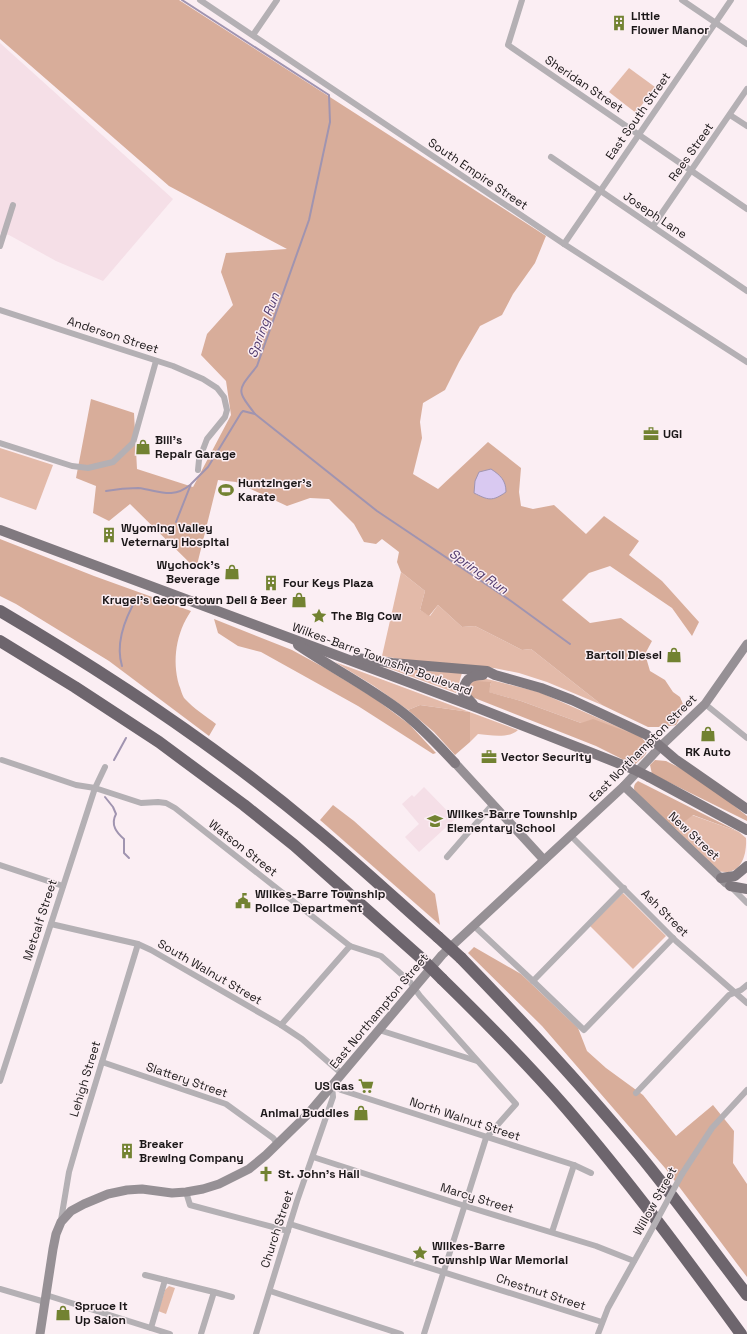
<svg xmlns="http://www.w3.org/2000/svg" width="747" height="1334" font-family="'Space Grotesk',sans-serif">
  <rect width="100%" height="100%" fill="#fbeef3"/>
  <g fill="#f5dfe7">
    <polygon points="0,43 173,199 103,281 56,261 9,235 0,233"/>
    <polygon points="424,787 455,819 419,852 405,837 419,824 402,804 412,795 414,797"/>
  </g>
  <g fill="#e3baa9">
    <polygon points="629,68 655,87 636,113 609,92"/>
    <polygon points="0,448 53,465 36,510 0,497"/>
    <polygon points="401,572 425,591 420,610 430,616 438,605 462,627 475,626 522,650 531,649 602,705 547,682 519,673 494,668 412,661 382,656"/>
    <path d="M335,662c61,23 122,45 183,68 -9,9 -29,5 -40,4l-8,8v-30l-50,-7 -12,5 -34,-24z"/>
    <polygon points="377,664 427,671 462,673 456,693"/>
    <polygon points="483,678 539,692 641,737 581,723 521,701 488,692 491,683 468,688 470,681"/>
    <path d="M692,815l47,17 7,6c1,19 -6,39 -28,33l-44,-41z"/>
    <polygon points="623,893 666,936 633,969 590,926"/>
    <polygon points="169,1286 175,1288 166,1314 158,1311 165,1290"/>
  </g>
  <g fill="#d8ad9a">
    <polygon points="0,0 179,0 546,236 535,263 513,294 502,315 480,326 459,362 445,390 423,403 420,422 422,438 413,474 438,489 488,442 521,468 519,492 521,506 533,509 554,505 586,534 604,516 639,541 629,555 662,581 699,622 692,636 672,608 610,566 589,573 562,600 590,623 621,618 652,641 645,654 650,671 665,680 673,692 680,697 685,709 676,725 665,727 648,727 602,705 531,649 522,650 475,626 462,627 438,605 429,616 420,610 425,591 401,572 397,562 399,552 382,539 376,544 364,542 354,524 329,499 310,498 287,506 236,482 218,480 196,569 130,504 109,521 93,513 96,486 76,478 91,399 134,413 137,469 193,487 231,415 226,381 201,355 207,334 233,305 221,272 226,253 287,249 169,186 0,39"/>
    <path d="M0,539l94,37 97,35c-15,22 -19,49 -12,74 2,4 3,11 6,14 9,10 21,17 31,25l-7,12 -100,-75 -93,-57 -16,-8z"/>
    <polygon points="214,619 292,650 325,668 374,698 409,724 436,753 433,754 358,706 261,652 238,646 218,633"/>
    <path d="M475,681l16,1 -2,10 32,9 60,22 12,-4 48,18c13,13 4,19 -7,28l-38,-19 -124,-49 -3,-3 -1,-6z"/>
    <polygon points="420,705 470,712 470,742 455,755 434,732 408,710"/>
    <polygon points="655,760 666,761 680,768 718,793 747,816 747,821 652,774 650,765"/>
    <path d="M638,781l101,51 -46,-17 -19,15 -39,-38c-2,-5 -1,-8 3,-11z"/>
    <polygon points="333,805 354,821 435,894 440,925 320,820"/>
    <polygon points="474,947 521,974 578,1028 587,1051 606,1068 643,1095 676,1136 713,1105 734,1131 733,1163 747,1184 747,1277 665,1168 542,1026 468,953"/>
  </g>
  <path fill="#d9c9f1" stroke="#a094b0" d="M491,469c9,6 15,11 15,23 -14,10 -18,8 -32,1l1,-12 4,-9z"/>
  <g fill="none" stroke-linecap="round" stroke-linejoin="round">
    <g stroke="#a094b0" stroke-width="2">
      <path d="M182,0l147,95 1,27 -21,98 -52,146c-19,25 -22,22 -2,48l122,97 134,90 59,43"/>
      <path d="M106,491c11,-2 21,-3 32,-3 20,2 34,12 52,-3"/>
      <polyline points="176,522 191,484 208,467 241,413 243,411 255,414"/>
      <path d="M122,666c-7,-23 4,-50 16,-70"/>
      <polyline points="114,760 126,738"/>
      <path d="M105,797l8,10 3,7c-6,11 1,19 8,25v14l5,5"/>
    </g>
    <g stroke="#b4b0b4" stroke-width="6">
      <polyline points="200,0 564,244 747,362"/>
      <polyline points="522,0 508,45 747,209"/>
      <polyline points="682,0 747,44"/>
      <polyline points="253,35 277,0"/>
      <polyline points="730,115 747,126"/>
      <polyline points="551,157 747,291"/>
      <polyline points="653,226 747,89"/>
      <polyline points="564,244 731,0"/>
      <polyline points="0,246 13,205"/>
      <polyline points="0,310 173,366 203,379 217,388 224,397 227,410 225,417 207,439 199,460 198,470"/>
      <polyline points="0,443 72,466 88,468 113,462 133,443 156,361"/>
      <polyline points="705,704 747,738"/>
      <polyline points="2,760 76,785 95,788 141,803 158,802 166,803 175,808 350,946 381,956 410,982 420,996 516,1104 486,1138 424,1334"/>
      <polyline points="571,836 676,941 747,1003"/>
      <polyline points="447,857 492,805"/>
      <polyline points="0,865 63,886"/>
      <polyline points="731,887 747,903"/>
      <polyline points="51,924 138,944 151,950 281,1025 302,1039 342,1074"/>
      <polyline points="473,925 533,981 584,1030 673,938"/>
      <polyline points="533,981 624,888"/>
      <polyline points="281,1025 350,946"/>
      <polyline points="379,1030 477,1061"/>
      <polyline points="102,1062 226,1104 273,1138 278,1144"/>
      <polyline points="0,1081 95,788 105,767"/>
      <polyline points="332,1085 341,1090 574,1165 591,1173"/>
      <polyline points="636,1093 729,995 741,990 747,985"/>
      <polyline points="313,1157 465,1206 596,1246 634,1261"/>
      <polyline points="682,1174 712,1128 747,1090"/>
      <polyline points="186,1192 190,1205 288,1231"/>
      <polyline points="61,1220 69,1172 80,1134 138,944"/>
      <polyline points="290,1224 602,1322"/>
      <polyline points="552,1232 574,1165"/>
      <polyline points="145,1275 165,1280"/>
      <polyline points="0,1289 45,1302"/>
      <polyline points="270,1291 401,1334"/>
      <polyline points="214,1292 232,1297"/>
      <polyline points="46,1295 170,1334"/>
      <polyline points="151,1328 165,1280 214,1292 201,1334"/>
      <polyline points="256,1334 297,1201 333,1097 332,1085"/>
      <polyline points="598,1334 608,1308 646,1240"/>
    </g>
    <g stroke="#969095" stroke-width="9">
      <polyline points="455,763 544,860"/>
      <polyline points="624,786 726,883"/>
      <polyline points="40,1334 53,1249 56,1234 61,1222 71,1211 84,1204 108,1194 127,1190 142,1189 172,1193 186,1192 203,1189 219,1184 249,1169 266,1155 308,1114 442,955 624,786 661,746 705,704 747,644"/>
    </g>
    <g stroke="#80797f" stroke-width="10">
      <polyline points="0,530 478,708 633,769"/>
      <path d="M298,645c34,23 71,42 104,67 20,15 36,33 53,51"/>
      <polyline points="357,658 392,663 487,671 495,675 541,688 572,700 647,735 675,759 747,809"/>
      <path d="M473,704l-10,-11c1,-13 7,-18 20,-18"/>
      <polyline points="649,777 747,830"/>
      <polyline points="721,878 735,876 747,866"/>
      <polyline points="730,886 747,889"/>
    </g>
    <g stroke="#6d656d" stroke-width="12">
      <path d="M0,611c109,64 216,135 313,216 43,35 83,73 125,110"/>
      <polyline points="0,641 75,687 159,742 244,805 294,845 421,958"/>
      <path d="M461,958c61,63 121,127 177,195 38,46 73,95 109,142"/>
      <path d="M442,979c43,42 85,84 124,129 62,72 119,149 175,226"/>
    </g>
    <polyline stroke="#b4b0b4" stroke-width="6" points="646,1240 682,1174"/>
    <polyline stroke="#80797f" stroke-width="10" points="633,769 649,777"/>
    <g stroke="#6d656d" stroke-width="12">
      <polyline points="438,937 461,958"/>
      <polyline points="421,958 442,979"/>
    </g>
  </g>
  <defs>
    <symbol id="building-bare" viewBox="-9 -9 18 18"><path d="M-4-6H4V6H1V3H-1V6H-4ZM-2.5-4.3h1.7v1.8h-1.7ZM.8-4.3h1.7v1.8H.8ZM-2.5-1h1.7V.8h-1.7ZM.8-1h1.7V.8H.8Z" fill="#728231" stroke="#fbeef3" stroke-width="2.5" paint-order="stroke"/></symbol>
    <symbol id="office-bare" viewBox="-9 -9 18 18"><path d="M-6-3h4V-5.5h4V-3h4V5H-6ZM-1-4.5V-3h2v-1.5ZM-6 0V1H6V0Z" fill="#728231" stroke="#fbeef3" stroke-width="2.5" paint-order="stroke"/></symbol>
    <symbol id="shop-bare" viewBox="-9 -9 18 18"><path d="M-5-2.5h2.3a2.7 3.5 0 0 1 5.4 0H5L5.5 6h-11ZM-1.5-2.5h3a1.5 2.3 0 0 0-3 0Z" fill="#728231" stroke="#fbeef3" stroke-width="2.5" paint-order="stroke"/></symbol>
    <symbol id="stadium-bare" viewBox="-9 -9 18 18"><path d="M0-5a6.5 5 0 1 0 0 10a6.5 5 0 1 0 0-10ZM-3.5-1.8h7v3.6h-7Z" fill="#728231" stroke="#fbeef3" stroke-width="2.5" paint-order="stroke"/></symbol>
    <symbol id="sight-bare" viewBox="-9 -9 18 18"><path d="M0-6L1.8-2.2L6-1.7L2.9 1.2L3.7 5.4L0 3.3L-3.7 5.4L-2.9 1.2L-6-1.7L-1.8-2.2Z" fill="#728231" stroke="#fbeef3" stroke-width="2.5" paint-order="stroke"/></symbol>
    <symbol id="school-bare" viewBox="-9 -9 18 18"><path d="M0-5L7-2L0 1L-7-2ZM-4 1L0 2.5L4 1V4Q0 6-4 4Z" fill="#728231" stroke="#fbeef3" stroke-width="2.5" paint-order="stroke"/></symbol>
    <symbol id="civic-bare" viewBox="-9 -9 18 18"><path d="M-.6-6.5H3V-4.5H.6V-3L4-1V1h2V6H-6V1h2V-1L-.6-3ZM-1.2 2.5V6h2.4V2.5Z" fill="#728231" stroke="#fbeef3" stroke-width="2.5" paint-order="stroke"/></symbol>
    <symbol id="supermarket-bare" viewBox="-9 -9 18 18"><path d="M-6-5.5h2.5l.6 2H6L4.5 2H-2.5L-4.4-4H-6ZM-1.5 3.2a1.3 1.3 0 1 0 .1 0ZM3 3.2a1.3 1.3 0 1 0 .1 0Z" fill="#728231" stroke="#fbeef3" stroke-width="2.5" paint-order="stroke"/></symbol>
    <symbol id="church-bare" viewBox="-9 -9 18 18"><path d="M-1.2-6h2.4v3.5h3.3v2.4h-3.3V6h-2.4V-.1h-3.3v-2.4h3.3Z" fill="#728231" stroke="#fbeef3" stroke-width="2.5" paint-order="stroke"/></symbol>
  </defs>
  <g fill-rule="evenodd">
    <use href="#building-bare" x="608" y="12" width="22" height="22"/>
    <use href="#office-bare" x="640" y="423" width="22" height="22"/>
    <use href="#shop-bare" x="132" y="436" width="22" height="22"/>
    <use href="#stadium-bare" x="215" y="479" width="22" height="22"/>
    <use href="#building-bare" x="98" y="524" width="22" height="22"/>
    <use href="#shop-bare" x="221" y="561" width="22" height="22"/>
    <use href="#building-bare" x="260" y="572" width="22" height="22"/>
    <use href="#shop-bare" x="288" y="589" width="22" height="22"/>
    <use href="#sight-bare" x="308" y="605" width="22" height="22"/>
    <use href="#shop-bare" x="663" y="644" width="22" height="22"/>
    <use href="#shop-bare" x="697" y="723" width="22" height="22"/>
    <use href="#office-bare" x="478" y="746" width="22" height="22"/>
    <use href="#school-bare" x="424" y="810" width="22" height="22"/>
    <use href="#civic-bare" x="232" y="890" width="22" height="22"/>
    <use href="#supermarket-bare" x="355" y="1075" width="22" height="22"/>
    <use href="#shop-bare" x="350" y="1102" width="22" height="22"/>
    <use href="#building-bare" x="116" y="1140" width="22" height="22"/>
    <use href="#church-bare" x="255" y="1163" width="22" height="22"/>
    <use href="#sight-bare" x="409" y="1242" width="22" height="22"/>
    <use href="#shop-bare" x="52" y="1302" width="22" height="22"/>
  </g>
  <g text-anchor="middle" stroke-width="3" stroke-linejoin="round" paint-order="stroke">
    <g font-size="12" font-weight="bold" fill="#1b1718" stroke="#fbeef3" text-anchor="start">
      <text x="631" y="20">Little<tspan x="631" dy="14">Flower Manor</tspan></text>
      <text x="663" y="438">UGI</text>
      <text x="155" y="444">Bill's<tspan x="155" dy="14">Repair Garage</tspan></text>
      <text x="238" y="487">Huntzinger's<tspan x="238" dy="14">Karate</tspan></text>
      <text x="121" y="532">Wyoming Valley<tspan x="121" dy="14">Veternary Hospital</tspan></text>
      <text x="220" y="569" text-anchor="end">Wychock's<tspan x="220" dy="14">Beverage</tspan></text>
      <text x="283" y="587">Four Keys Plaza</text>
      <text x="287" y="604" text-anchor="end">Krugel's Georgetown Deli &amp; Beer</text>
      <text x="331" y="620">The Big Cow</text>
      <text x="662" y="659" text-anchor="end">Bartoli Diesel</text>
      <text x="708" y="756" text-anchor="middle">RK Auto</text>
      <text x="501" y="761">Vector Security</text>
      <text x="447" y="818">Wilkes-Barre Township<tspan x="447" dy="14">Elementary School</tspan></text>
      <text x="255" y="898">Wilkes-Barre Township<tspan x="255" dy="14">Police Department</tspan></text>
      <text x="354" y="1090" text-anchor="end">US Gas</text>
      <text x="349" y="1117" text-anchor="end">Animal Buddies</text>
      <text x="139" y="1148">Breaker<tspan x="139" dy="14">Brewing Company</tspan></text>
      <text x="278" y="1178">St. John's Hall</text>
      <text x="432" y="1250">Wilkes-Barre<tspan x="432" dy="14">Township War Memorial</tspan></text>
      <text x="75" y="1310">Spruce It<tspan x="75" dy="14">Up Salon</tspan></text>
    </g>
    <g font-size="12" fill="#1b1718" stroke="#fbeef3">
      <text transform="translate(584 84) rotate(34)" y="4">Sheridan Street</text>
      <text transform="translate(638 116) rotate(-55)" y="4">East South Street</text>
      <text transform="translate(691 152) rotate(-55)" y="4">Rees Street</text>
      <text transform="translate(478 174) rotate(34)" y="4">South Empire Street</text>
      <text transform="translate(655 215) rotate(34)" y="4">Joseph Lane</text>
      <text transform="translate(113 335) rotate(18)" y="4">Anderson Street</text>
      <text transform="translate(382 659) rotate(20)" y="4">Wilkes-Barre Township Boulevard</text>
      <text transform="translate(643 748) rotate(-45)" y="4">East Northampton Street</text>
      <text transform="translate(694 836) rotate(43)" y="4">New Street</text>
      <text transform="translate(243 848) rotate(38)" y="4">Watson Street</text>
      <text transform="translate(665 913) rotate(45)" y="4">Ash Street</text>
      <text transform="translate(40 920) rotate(-72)" y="4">Metcalf Street</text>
      <text transform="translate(210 972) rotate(30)" y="4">South Walnut Street</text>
      <text transform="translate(379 1011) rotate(-50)" y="4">East Northampton Street</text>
      <text transform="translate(85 1079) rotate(-73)" y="4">Lehigh Street</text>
      <text transform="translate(187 1080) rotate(19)" y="4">Slattery Street</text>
      <text transform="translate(465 1119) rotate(18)" y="4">North Walnut Street</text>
      <text transform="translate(477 1198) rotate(17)" y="4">Marcy Street</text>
      <text transform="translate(655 1201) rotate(-61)" y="4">Willow Street</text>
      <text transform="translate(277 1229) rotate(-72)" y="4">Church Street</text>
      <text transform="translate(541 1292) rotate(18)" y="4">Chestnut Street</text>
    </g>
    <g font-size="13" font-style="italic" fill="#50396c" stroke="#fbeef3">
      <text transform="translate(263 325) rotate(-70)" y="5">Spring Run</text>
      <text transform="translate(479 571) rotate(35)" y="5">Spring Run</text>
    </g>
  </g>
</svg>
